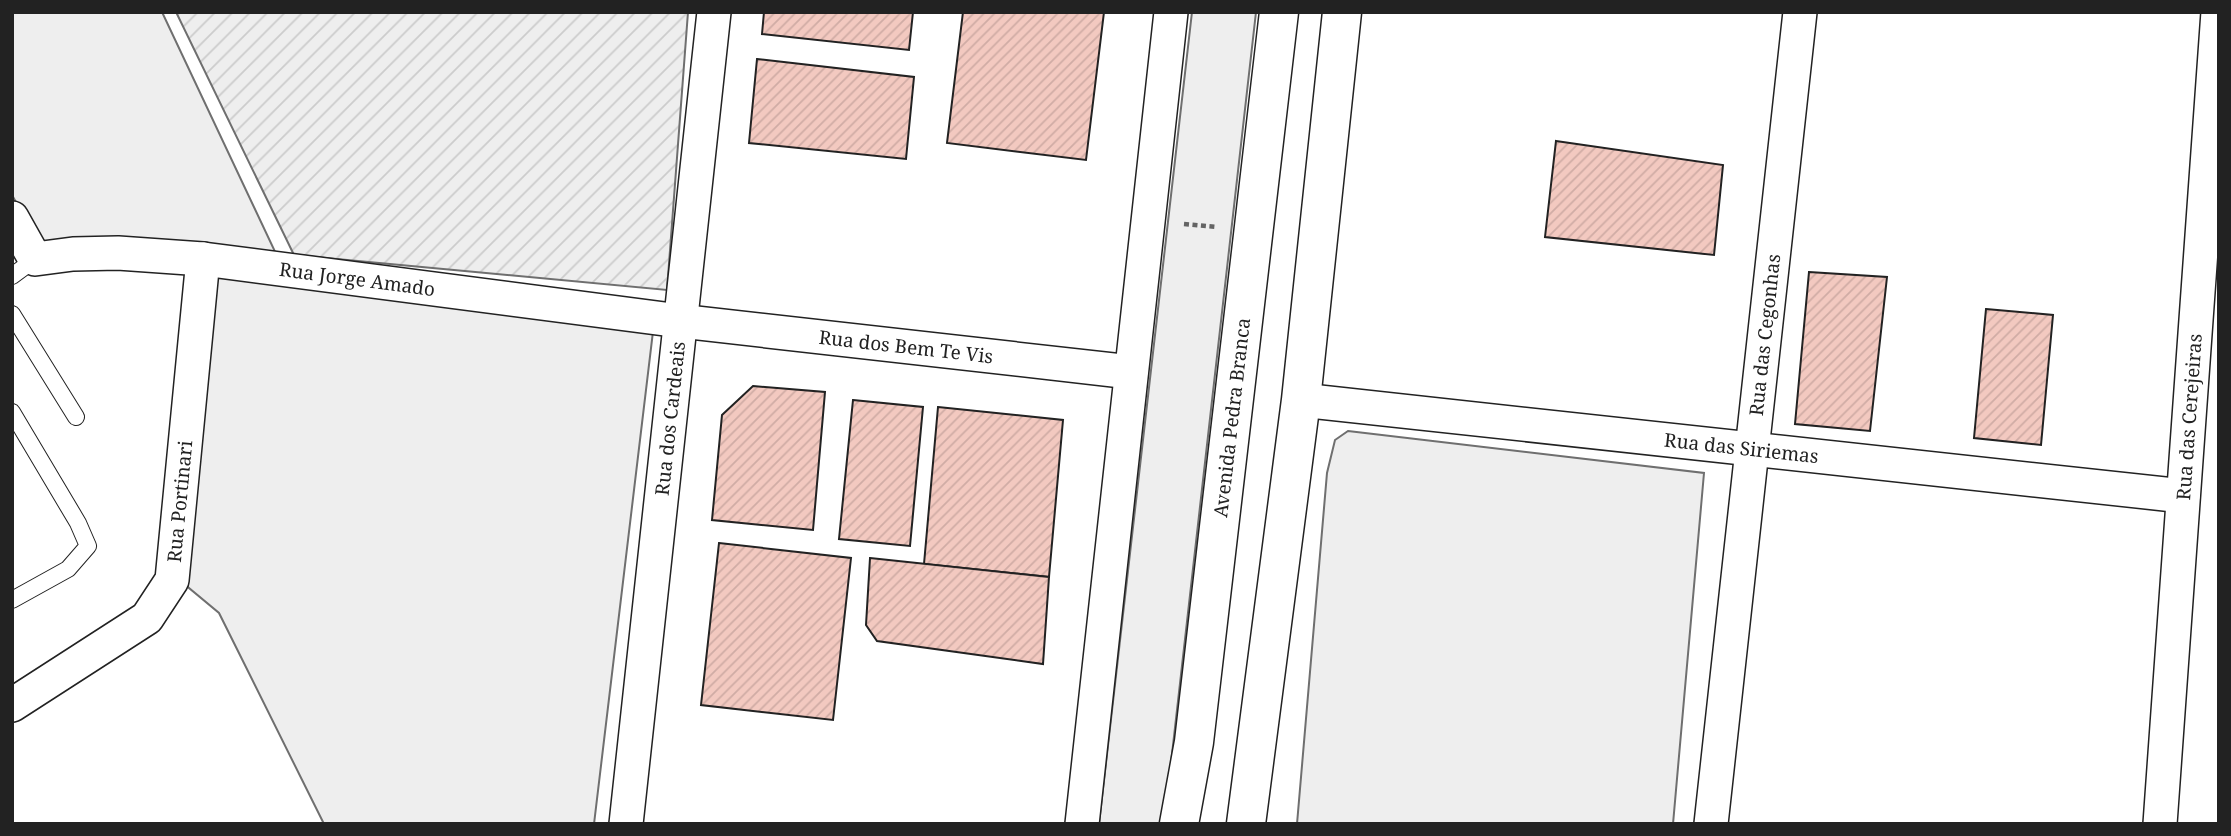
<svg xmlns="http://www.w3.org/2000/svg" width="2231" height="836" font-family="'Noto Serif',serif">
  <defs>
    <pattern id="garden-furrows" width="10" height="10" patternUnits="userSpaceOnUse" patternTransform="scale(1.75)"><rect width="10" height="10" fill="#eee"/><path d="M-1 1l2-2M0 10L10 0M9 11l2-2" fill="none" stroke="#ccc"/></pattern>
    <pattern id="building-hatch" width="6" height="6" patternUnits="userSpaceOnUse" patternTransform="scale(1.75)"><rect width="6" height="6" fill="#f3c9c0"/><path d="M-1 1l2-2M0 6l6-6M5 7l2-2" fill="none" stroke="#d0aca5"/></pattern>
  </defs>
  <rect width="100%" height="100%" fill="#fff"/>
  <g fill="#eee" stroke="#6f6f6f" stroke-width="2">
    <polygon points="12,12 162,12 278,258 41,247 12,195"/>
    <polygon points="1192,12 1256,12 1165,816 1163,824 1099,824"/>
    <polygon points="208,265 654,323 594,824 324,824 219,613 177,578"/>
    <polygon points="1348,431 1704,473 1673,824 1297,824 1327,473 1335,440"/>
  </g>
  <polygon fill="url(#garden-furrows)" stroke="#6f6f6f" stroke-width="2" points="176,12 688,12 667,290 294,255"/>
  <g fill="url(#building-hatch)" stroke="#222" stroke-width="2">
    <polygon points="764,12 913,12 909,50 762,34"/>
    <polygon points="963,12 1104,12 1086,160 947,143"/>
    <polygon points="757,59 914,77 906,159 749,143"/>
    <polygon points="1556,141 1723,165 1714,255 1545,237"/>
    <polygon points="1809,272 1887,277 1870,431 1795,424"/>
    <polygon points="1986,309 2053,315 2041,445 1974,438"/>
    <polygon points="753,386 825,392 813,530 712,520 722,415"/>
    <polygon points="853,400 923,407 910,546 839,539"/>
    <polygon points="938,407 1063,420 1049,577 924,564"/>
    <polygon points="719,543 851,558 833,720 701,705"/>
    <polygon points="870,558 1049,577 1043,664 877,641 866,625"/>
  </g>
  <g fill="none" stroke-linecap="round" stroke-linejoin="round">
    <defs>
      <g id="service">
        <polyline points="12,276 35,259"/>
        <polyline points="12,314 76,417"/>
        <polyline points="12,412 78,523 88,546 68,569 12,600"/>
      </g>
      <g id="minor">
        <path id="s1" d="M12,218l23,41 38,-5 45,-1 85,6 477,62 451,51"/>
        <path id="s2" d="M1301,400l882,96"/>
        <path id="s3" d="M12,705l135,-87 25,-38 31,-321"/>
        <path id="s4" d="M626,824l88,-812"/>
        <polyline points="1082,824 1171,12"/>
        <path id="s5" d="M1711,824l89,-812"/>
        <path id="s6" d="M2160,824l58,-812"/>
      </g>
      <g id="secondary">
        <path id="s7" d="M1179,824l15,-82 85,-730"/>
        <polyline points="1246,824 1301,400 1342,12"/>
      </g>
    </defs>
    <use href="#service" stroke="#222" stroke-width="18"/>
    <use href="#minor" stroke="#222" stroke-width="36"/>
    <use href="#secondary" stroke="#222" stroke-width="41"/>
    <polyline stroke="#646464" stroke-width="4.5" stroke-dasharray="5 3.5" stroke-linecap="butt" points="1184,224 1217,227"/>
    <use href="#service" stroke="#fff" stroke-width="16"/>
    <use href="#minor" stroke="#fff" stroke-width="33"/>
    <use href="#secondary" stroke="#fff" stroke-width="38"/>
  </g>
  <g text-anchor="middle" stroke-width="5" stroke-linejoin="round" paint-order="stroke">
    <g font-size="19" fill="#222" stroke="#fff">
      <text dy="7" stroke="none"><textPath href="#s1" startOffset="371">Rua Jorge Amado</textPath></text>
      <text dy="7" stroke="none"><textPath href="#s5" startOffset="492">Rua das Cegonhas</textPath></text>
      <text dy="7" stroke="none"><textPath href="#s1" startOffset="924">Rua dos Bem Te Vis</textPath></text>
      <text dy="7" stroke="none"><textPath href="#s4" startOffset="408">Rua dos Cardeais</textPath></text>
      <text dy="7" stroke="none"><textPath href="#s7" startOffset="410">Avenida Pedra Branca</textPath></text>
      <text dy="7" stroke="none"><textPath href="#s6" startOffset="408">Rua das Cerejeiras</textPath></text>
      <text dy="7" stroke="none"><textPath href="#s2" startOffset="443">Rua das Siriemas</textPath></text>
      <text dy="7" stroke="none"><textPath href="#s3" startOffset="285">Rua Portinari</textPath></text>
    </g>
  </g>
  <rect width="2231" height="836" fill="none" stroke="#222222" stroke-width="28"/>
</svg>
